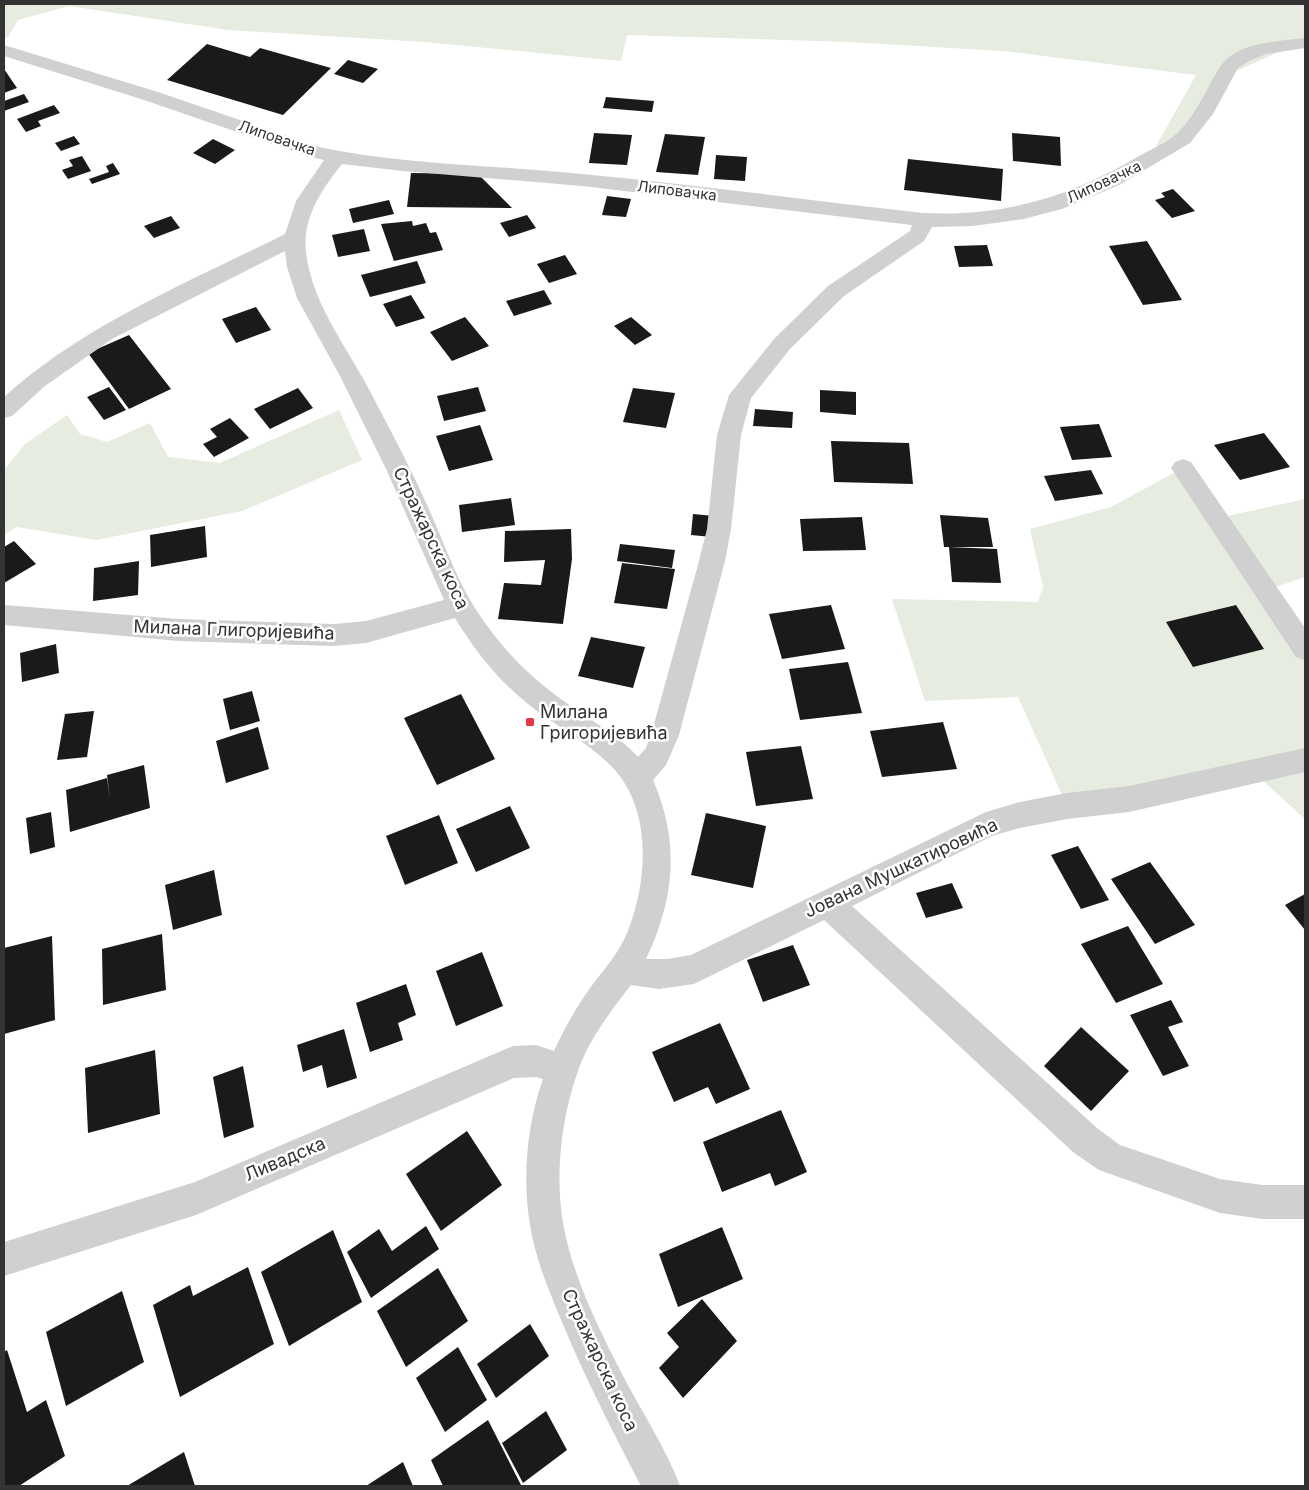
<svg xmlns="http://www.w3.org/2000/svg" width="1309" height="1490" font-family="Inter,sans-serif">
  <rect width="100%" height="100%" fill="#fff"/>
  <g fill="#e6ecdf">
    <polygon points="4,4 1305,4 1305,43 1294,45 1223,77 1203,114 1147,162 1196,75 1003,51 849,42 627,35 621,61 425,42 228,30 69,6 18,20 8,37 4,39"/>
    <polygon points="339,410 362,460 242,511 96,540 17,527 4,535 4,470 25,444 67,415 80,434 107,442 150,423 168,457 220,463"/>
    <polygon points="1183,468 1218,518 1305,499 1305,577 1267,590 1305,649 1305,760 1282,765 1305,761 1305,819 1252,771 1067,806 1018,697 925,701 892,599 1038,602 1043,587 1030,529 1111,507"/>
  </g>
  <g fill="#1a1a1a">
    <polygon points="207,44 250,57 260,48 331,68 283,115 167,80"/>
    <polygon points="348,60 378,69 363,83 334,74"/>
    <polygon points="4,69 17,88 4,93"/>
    <polygon points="24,94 29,102 4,111 4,101"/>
    <polygon points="606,97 654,101 652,112 603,108"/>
    <polygon points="54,105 60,113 38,121 41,126 26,132 17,119"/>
    <polygon points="594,133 632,135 627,165 589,163"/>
    <polygon points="1012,133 1060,137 1061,166 1013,161"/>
    <polygon points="665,134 705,137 698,175 656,172"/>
    <polygon points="74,136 80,144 61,151 55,143"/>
    <polygon points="213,139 235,150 215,164 193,153"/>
    <polygon points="716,155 747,157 745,181 714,179"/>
    <polygon points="82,156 91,171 68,179 62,170 73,166 69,160"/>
    <polygon points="908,159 1003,169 1001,201 904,190"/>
    <polygon points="113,163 120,174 92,184 89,179 109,172 106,166"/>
    <polygon points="411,173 478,174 512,208 407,207"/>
    <polygon points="1173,189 1195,211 1172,218 1155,200 1165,197 1161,193"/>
    <polygon points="607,196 631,199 626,217 602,215"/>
    <polygon points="389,200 394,214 353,223 349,209"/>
    <polygon points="527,215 536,228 509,237 500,223"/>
    <polygon points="171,216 180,228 154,238 144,226"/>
    <polygon points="412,221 413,226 426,223 430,233 436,232 443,250 394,261 381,224"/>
    <polygon points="364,229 370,251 338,257 332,235"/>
    <polygon points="1147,241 1182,300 1143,305 1109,246"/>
    <polygon points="987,245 993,266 959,267 954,246"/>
    <polygon points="565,255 577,274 549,283 537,264"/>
    <polygon points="417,261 426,283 370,297 361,275"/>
    <polygon points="544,290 552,304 514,316 506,301"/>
    <polygon points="411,295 425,318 396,327 383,304"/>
    <polygon points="256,307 271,330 236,343 222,319"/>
    <polygon points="465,317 489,346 452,361 430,332"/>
    <polygon points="631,317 652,335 635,345 614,326"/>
    <polygon points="129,335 171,389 129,409 88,353"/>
    <polygon points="109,387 126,410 104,420 87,397"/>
    <polygon points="478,387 486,411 444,421 437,396"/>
    <polygon points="298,388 313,408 270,429 254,409"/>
    <polygon points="633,388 675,393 666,428 623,422"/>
    <polygon points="820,390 856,392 856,415 820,412"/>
    <polygon points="755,409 793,412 792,428 753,426"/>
    <polygon points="230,418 249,438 214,457 203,444 217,437 210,429"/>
    <polygon points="1099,424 1112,457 1072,460 1060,427"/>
    <polygon points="480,425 493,460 449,471 436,436"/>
    <polygon points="1264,433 1290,467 1240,480 1214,445"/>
    <polygon points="831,441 909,443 913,484 834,482"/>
    <polygon points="1091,470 1103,494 1055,501 1044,476"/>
    <polygon points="511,498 515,525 462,532 459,505"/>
    <polygon points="693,514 714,516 712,537 691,535"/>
    <polygon points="940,515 988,518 993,547 944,547"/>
    <polygon points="862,517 866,550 803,551 800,519"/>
    <polygon points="205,526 207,557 151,567 150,535"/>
    <polygon points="571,529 572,559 563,624 498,619 504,583 541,585 545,560 504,562 505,531"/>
    <polygon points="14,541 36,564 4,583 4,547"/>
    <polygon points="620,544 675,550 672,568 617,561"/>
    <polygon points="949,547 997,549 1001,583 952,582"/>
    <polygon points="139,561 138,595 93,601 94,568"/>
    <polygon points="622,563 675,569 667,609 614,603"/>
    <polygon points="831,605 845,649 782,659 769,614"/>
    <polygon points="1236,605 1264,649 1193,667 1166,622"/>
    <polygon points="591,637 645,647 633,688 578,676"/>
    <polygon points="56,644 59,673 22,682 20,653"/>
    <polygon points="848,662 862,713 800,720 789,669"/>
    <polygon points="252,691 260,721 230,730 223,699"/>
    <polygon points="461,694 495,759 437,785 404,718"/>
    <polygon points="94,711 87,757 57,760 65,714"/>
    <polygon points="943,722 957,769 882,777 870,731"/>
    <polygon points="258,727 269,769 226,783 216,741"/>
    <polygon points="801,746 813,799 756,806 746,752"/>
    <polygon points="144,765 150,808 70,832 66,790 107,778 110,798 107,775"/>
    <polygon points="510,806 530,848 476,872 456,829"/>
    <polygon points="51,812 55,847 30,854 26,818"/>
    <polygon points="706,813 766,826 753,888 691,875"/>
    <polygon points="439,815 458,863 405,885 386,836"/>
    <polygon points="1078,846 1109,900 1081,909 1051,855"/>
    <polygon points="1150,862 1195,925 1155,944 1111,879"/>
    <polygon points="214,870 222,915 173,930 165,885"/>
    <polygon points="952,883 963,908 926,918 916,893"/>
    <polygon points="1305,894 1305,930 1285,905"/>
    <polygon points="1128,926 1163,984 1116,1003 1081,944"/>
    <polygon points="162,934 166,990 103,1005 102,949"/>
    <polygon points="52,936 55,1020 4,1034 4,948"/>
    <polygon points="793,945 810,985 763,1002 747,960"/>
    <polygon points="482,952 503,1006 456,1026 436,971"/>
    <polygon points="406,984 416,1015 398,1023 403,1040 370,1052 356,1003"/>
    <polygon points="1171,1000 1183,1022 1168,1027 1189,1066 1163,1076 1130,1015"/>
    <polygon points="720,1023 750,1089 716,1104 708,1087 674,1102 652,1052"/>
    <polygon points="1081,1027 1129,1071 1091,1111 1044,1066"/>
    <polygon points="344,1029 357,1078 327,1088 322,1065 303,1072 297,1045"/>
    <polygon points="155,1050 160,1114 88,1133 85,1068"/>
    <polygon points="243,1066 254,1127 224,1138 213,1077"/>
    <polygon points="781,1110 807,1172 775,1186 770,1173 722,1192 703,1142"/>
    <polygon points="467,1131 502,1185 441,1231 406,1174"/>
    <polygon points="426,1226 439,1249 371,1298 347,1252 379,1229 392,1251"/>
    <polygon points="722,1227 743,1279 678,1307 659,1254"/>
    <polygon points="333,1230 362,1302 289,1346 261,1272"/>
    <polygon points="248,1267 274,1344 180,1397 153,1305 190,1285 193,1296"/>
    <polygon points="438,1268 468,1321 406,1367 377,1311"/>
    <polygon points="122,1291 144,1362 66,1406 46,1332"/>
    <polygon points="702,1299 737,1341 683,1398 659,1368 679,1347 667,1333"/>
    <polygon points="530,1324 549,1356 496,1398 477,1364"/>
    <polygon points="458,1347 487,1400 445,1432 416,1378"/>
    <polygon points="7,1350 27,1412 46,1400 65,1456 19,1486 4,1486 4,1352"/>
    <polygon points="546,1411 567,1450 523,1483 502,1443"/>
    <polygon points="488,1420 521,1485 443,1486 431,1460"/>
    <polygon points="184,1452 195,1486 127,1486"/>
    <polygon points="403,1462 413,1486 366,1486"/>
  </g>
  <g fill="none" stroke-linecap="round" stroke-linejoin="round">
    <g fill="#d0d0d0" fill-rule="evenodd">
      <path d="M1305,38v10l-39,6 -17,7 -11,7 -25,46 -23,29 -71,42 -57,24 -38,10 -51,7 -41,1 -8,14 -80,55 -54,53 -39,49 -10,37 -10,94 -6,32 -46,174 -13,30 -13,15c27,62 22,118 -7,179h21l24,-4 295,-143 34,-10 47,-9 62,-7 176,-38v24l-176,40 -62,7 -47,9 -28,8 -140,70 245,222 23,17 100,34 43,6h42v34h-42l-43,-6 -121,-43 -26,-18 -249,-232 -130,64 -35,5 -28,-4c-20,26 -41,53 -52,83 -18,50 -25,108 -15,160 10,51 34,99 57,144 19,37 45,76 59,114h-39c-28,-54 -56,-108 -79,-164 -13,-31 -27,-64 -32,-97 -8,-47 -3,-101 13,-146l-7,-2 -22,1 -318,137 -192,61v-34l191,-60 318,-136 23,-1 18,6c10,-22 22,-43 36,-63 15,-20 32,-38 40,-63 18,-49 21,-118 -18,-158 -24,-25 -57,-41 -84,-63 -30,-24 -53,-53 -73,-86l-89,25 -32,3 -155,-5 -175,-16v-20l175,14 155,5 32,-3 78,-21 -57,-129 -47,-95 -43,-78 -10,-31 -2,-16 -173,88 -67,47 -33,30 -8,2v-21c81,-73 185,-115 281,-163l11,-33 28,-41 -17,-4 -163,-56 -140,-44v-11l154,47 161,55c85,18 175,18 263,27 114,11 227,26 341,39 81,4 147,-16 216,-57 12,-7 26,-12 36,-21 11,-9 20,-24 27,-36 7,-12 13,-26 21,-36 17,-21 58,-22 82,-25zM342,164l61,7 179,15 330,39 -2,6 -82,55 -54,53 -45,56 -12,40 -10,94 -8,32 -48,174 -5,13 -8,9c-18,-20 -41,-33 -63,-48 -23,-16 -45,-33 -64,-54 -18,-20 -36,-44 -48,-68 -13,-26 -23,-53 -35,-80 -16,-36 -35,-72 -54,-108 -23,-47 -62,-93 -68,-147 -4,-34 16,-63 36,-88z"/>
      <polygon points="1183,459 1191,462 1305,628 1305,660 1296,657 1175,474 1171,468 1175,462"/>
    </g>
  </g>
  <rect fill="#e63946" stroke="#fff" stroke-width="2" x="525" y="717" width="10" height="10" rx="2.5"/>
  <g text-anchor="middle" stroke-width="5" stroke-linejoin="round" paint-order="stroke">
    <g font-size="15" fill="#333" stroke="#fff">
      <text transform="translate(277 138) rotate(19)" y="5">Липовачка</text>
      <text transform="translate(1104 182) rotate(-25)" y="5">Липовачка</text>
      <text transform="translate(677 191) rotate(7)" y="5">Липовачка</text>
    </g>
    <g font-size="18" fill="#333" stroke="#fff">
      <text transform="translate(431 538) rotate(65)" y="6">Стражарска коса</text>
      <text transform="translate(234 630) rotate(2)" y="6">Милана Глигоријевића</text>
      <text transform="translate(901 868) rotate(-25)" y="6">Јована Мушкатировића</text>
      <text transform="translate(285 1159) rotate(-23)" y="6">Ливадска</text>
      <text transform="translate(600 1360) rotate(65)" y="6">Стражарска коса</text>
    </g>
    <g font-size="18" fill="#333" stroke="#fff" text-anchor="start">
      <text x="540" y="718">Милана<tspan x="540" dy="21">Григоријевића</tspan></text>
    </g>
  </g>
  <rect width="1309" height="1490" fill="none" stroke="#333333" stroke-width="10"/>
</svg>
